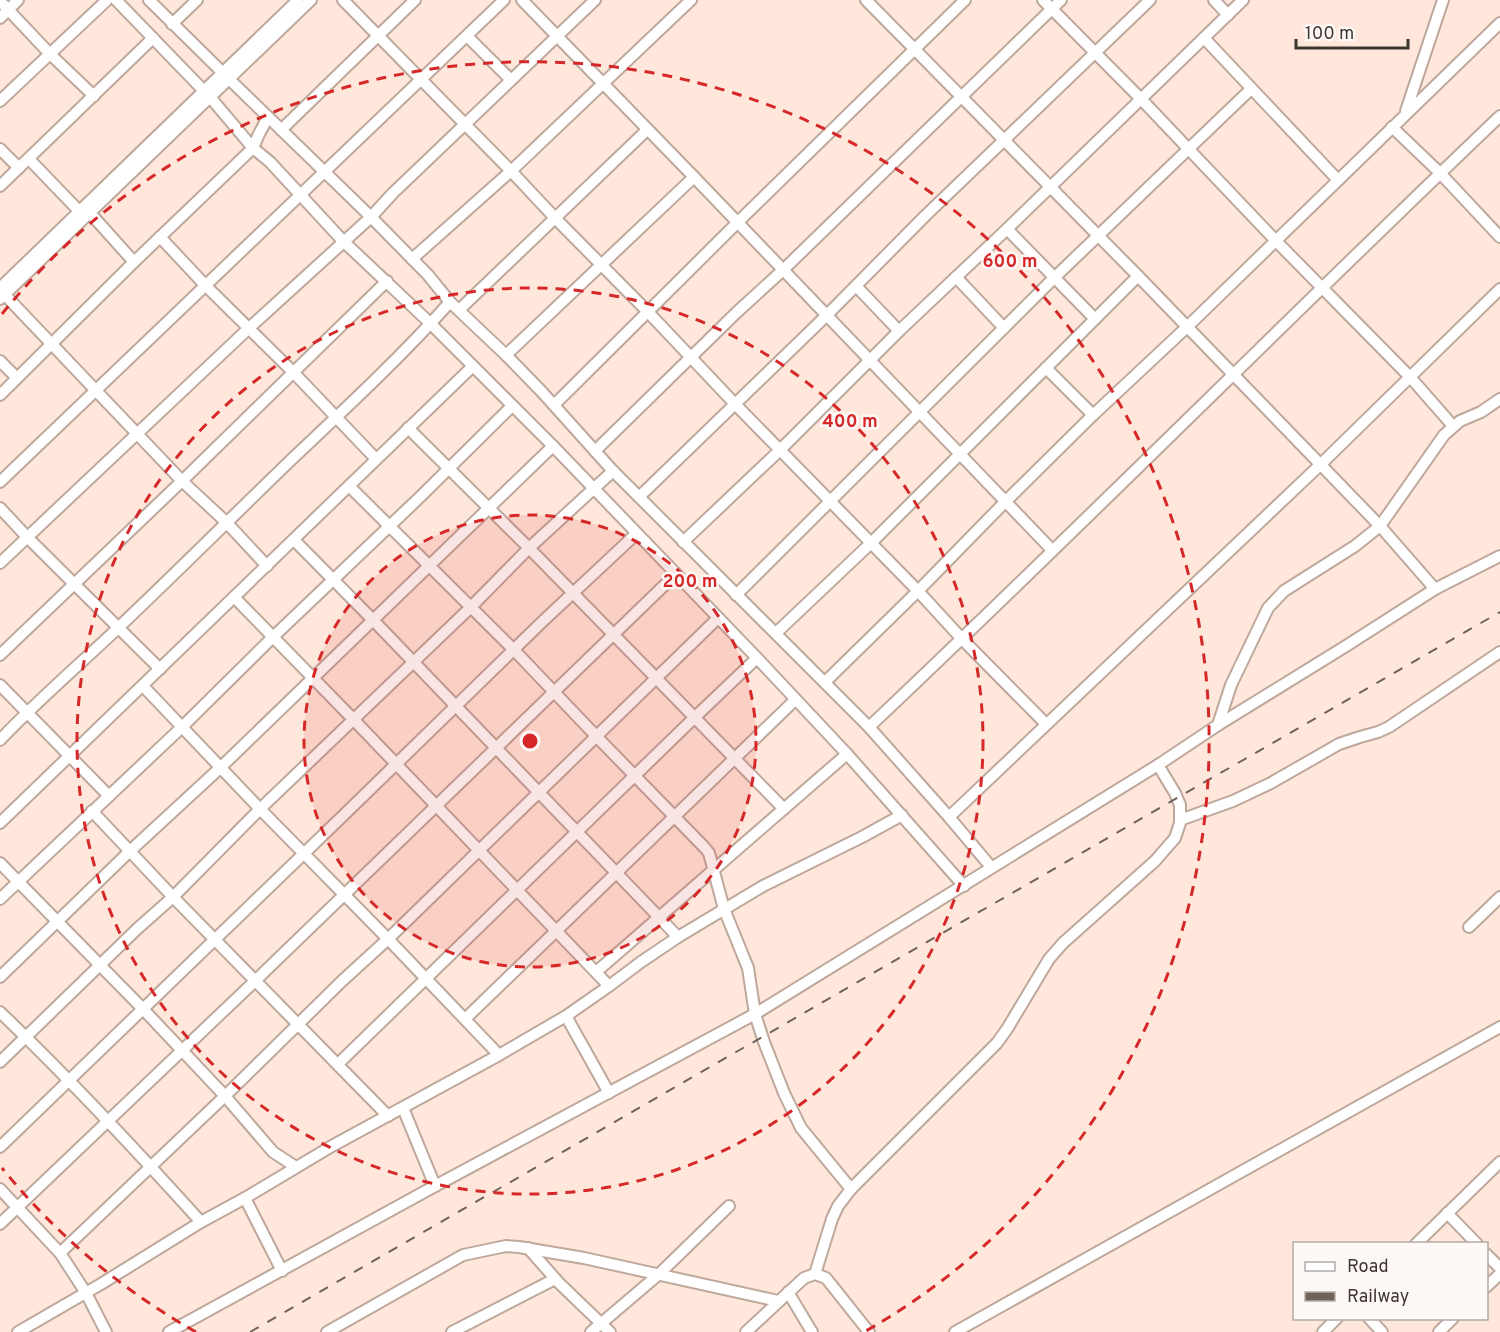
<svg xmlns="http://www.w3.org/2000/svg" width="1500" height="1332" font-family="Overpass,sans-serif">
  <rect width="100%" height="100%" fill="#ffe8db"/>
  <g fill="none" stroke-linecap="round" stroke-linejoin="round">
    <defs>
      <g id="minor">
        <polyline points="116,0 204,91"/>
        <polyline points="149,0 223,73"/>
        <polyline points="343,0 511,171 555,218 648,312 735,404 918,591 962,639 1046,724"/>
        <polyline points="522,0 694,177 1052,550"/>
        <polyline points="866,0 1138,276 1380,526 1435,589"/>
        <polyline points="1043,0 1141,99 1276,241 1411,378 1453,426"/>
        <polyline points="1214,0 1228,15"/>
        <polyline points="0,1 50,54 94,96"/>
        <polyline points="0,18 18,0"/>
        <polyline points="172,24 197,0"/>
        <polyline points="467,36 511,80"/>
        <polyline points="1204,38 1337,179"/>
        <polyline points="229,79 371,217 428,275 450,302 506,355 542,392 613,471 869,727 949,817 991,867"/>
        <polyline points="210,97 253,148 270,162 343,241 431,324 553,446 757,658 847,754 964,886"/>
        <polyline points="0,101 107,0"/>
        <polyline points="1406,111 1443,0"/>
        <polyline points="1392,127 1440,173 1500,237"/>
        <polyline points="281,130 415,0"/>
        <polyline points="0,149 19,168"/>
        <polyline points="29,159 80,212"/>
        <polyline points="0,186 153,38"/>
        <polyline points="90,213 134,262"/>
        <polyline points="1007,229 1095,319"/>
        <polyline points="160,237 205,285 293,372 376,459"/>
        <polyline points="412,259 511,171 691,0"/>
        <polyline points="956,277 1004,328"/>
        <polyline points="856,286 899,331"/>
        <polyline points="0,288 298,0"/>
        <polyline points="5,295 182,481 226,522 267,566"/>
        <polyline points="0,299 311,0"/>
        <polyline points="459,310 647,130"/>
        <polyline points="506,355 694,177"/>
        <polyline points="0,361 17,378"/>
        <polyline points="1046,368 1093,415"/>
        <polyline points="0,395 134,262 253,148 258,136 268,117"/>
        <polyline points="554,405 738,222 965,0"/>
        <polyline points="408,428 529,548 784,809"/>
        <polyline points="595,451 736,313 783,270 1061,0"/>
        <polyline points="0,482 504,0"/>
        <polyline points="349,486 514,650 597,737 705,848 709,853 724,909 748,968 755,1014 764,1042 784,1093 801,1128 851,1189"/>
        <polyline points="639,497 827,315 925,216 1150,0"/>
        <polyline points="0,508 28,538 160,669"/>
        <polyline points="294,540 373,620 678,937"/>
        <polyline points="683,542 780,450 899,331 1007,229 1243,0"/>
        <polyline points="0,563 248,329 371,217 393,193 595,0"/>
        <polyline points="736,595 1055,277 1251,89"/>
        <polyline points="234,597 353,719 609,986"/>
        <polyline points="776,633 871,543 1138,276"/>
        <polyline points="0,655 182,481 387,281"/>
        <polyline points="825,682 918,591 1005,502 1093,415 1187,327 1500,23"/>
        <polyline points="0,685 109,796"/>
        <polyline points="143,686 260,809 388,939 499,1055"/>
        <polyline points="1218,725 1231,685 1268,608 1284,591 1355,546 1380,526 1444,435 1460,421 1481,412 1500,399"/>
        <path d="M869,727c213,-201 419,-409 631,-611"/>
        <path d="M0,740c38,-40 79,-75 119,-113 58,-55 115,-112 173,-168 54,-51 109,-102 158,-157"/>
        <polyline points="92,811 173,897 388,1116"/>
        <polyline points="949,817 1320,465 1500,289"/>
        <polyline points="1180,820 1233,801 1271,783 1339,744 1360,737 1378,732 1389,727 1500,652"/>
        <polyline points="0,823 472,367"/>
        <polyline points="0,863 143,1009 225,1096 273,1152 296,1167"/>
        <polyline points="0,899 182,727 273,637 419,498 512,406"/>
        <polyline points="1469,927 1500,897"/>
        <polyline points="596,972 847,754"/>
        <polyline points="0,977 130,851 221,767 553,446"/>
        <path d="M0,1012c70,67 136,138 201,210"/>
        <polyline points="566,1016 609,1093"/>
        <polyline points="465,1019 795,700"/>
        <polyline points="0,1062 137,929 173,897 260,809 471,607 529,548 613,471"/>
        <polyline points="338,1064 694,718 757,658"/>
        <polyline points="403,1108 435,1186"/>
        <polyline points="0,1147 351,808 542,622 636,534"/>
        <polyline points="0,1189 60,1253 86,1293 106,1332"/>
        <polyline points="245,1198 282,1271"/>
        <polyline points="1447,1213 1477,1244"/>
        <polyline points="0,1224 256,980 676,574"/>
        <polyline points="1416,1244 1500,1162"/>
        <polyline points="528,1248 559,1283 610,1332"/>
        <polyline points="60,1253 225,1096 342,981 388,939 718,618"/>
        <polyline points="1486,1254 1500,1268"/>
        <polyline points="815,1274 832,1219 838,1206 851,1189 997,1043 1007,1029 1049,959 1063,943 1155,861 1175,838 1180,823 1180,805 1175,793 1158,765"/>
        <polyline points="1486,1287 1500,1274"/>
        <polyline points="788,1292 812,1332"/>
        <polyline points="1369,1318 1382,1332"/>
        <polyline points="18,1332 101,1284 201,1222 245,1198 332,1146 499,1055 566,1016 609,986 641,962 678,937 763,886 862,837 902,815"/>
        <polyline points="169,1332 435,1186 755,1014 1158,765 1218,725 1346,646 1435,589 1500,556"/>
        <polyline points="327,1332 463,1255 506,1246 519,1247 584,1258 778,1301"/>
        <polyline points="452,1332 555,1279"/>
        <polyline points="591,1332 658,1275 729,1206"/>
        <polyline points="746,1332 804,1278 815,1274 826,1278 869,1332"/>
        <polyline points="955,1332 1500,1027"/>
        <polyline points="1323,1332 1337,1318"/>
        <polyline points="1439,1332 1453,1318"/>
      </g>
    </defs>
    <use href="#minor" stroke="#bea89c" stroke-width="14"/>
    <use href="#minor" stroke="#fff" stroke-width="10"/>
    <polyline stroke="#6e625b" stroke-width="2" stroke-dasharray="10 10" stroke-linecap="butt" points="250,1332 1500,612"/>
  </g>
  <circle cx="530" cy="741" r="226" fill="#d62828" fill-opacity=".12"/>
  <g fill="none" stroke="#d62828" stroke-width="3" stroke-dasharray="10 8">
    <circle cx="530" cy="741" r="226"/>
    <circle cx="530" cy="741" r="453"/>
    <path d="M196 1332A679 679 0 0 1 2 1168M2 314A679 679 0 1 1 864 1332"/>
  </g>
  <circle cx="530" cy="741" r="9" fill="#d62828" stroke="#fef9f7" stroke-width="3"/>
  <g font-size="18" text-anchor="middle" font-weight="bold" fill="#d62828" stroke="#fef9f7" stroke-width="5" stroke-linejoin="round" paint-order="stroke">
    <text x="1010" y="267">600 m</text>
    <text x="850" y="427">400 m</text>
    <text x="690" y="587">200 m</text>
  </g>
  <rect x="1293" y="1242" width="195" height="78" fill="#fef9f7" stroke="#b2aba8" stroke-width="1.5"/>
  <rect x="1305" y="1262" width="30" height="9" fill="#ffffff" stroke="#b2aba8" stroke-width="1.5"/>
  <text x="1347" y="1272" font-size="18" fill="#3f3631">Road</text>
  <rect x="1305" y="1292" width="30" height="9" fill="#6e625b" stroke="#b2aba8" stroke-width="1.5"/>
  <text x="1347" y="1302" font-size="18" fill="#3f3631">Railway</text>
  <path d="M1296 39v9h112v-9" fill="none" stroke="#3f3631" stroke-width="3"/>
  <text x="1305" y="39" font-size="18" fill="#3f3631" stroke="#fef9f7" stroke-width="4.5" paint-order="stroke">100 m</text>
</svg>
